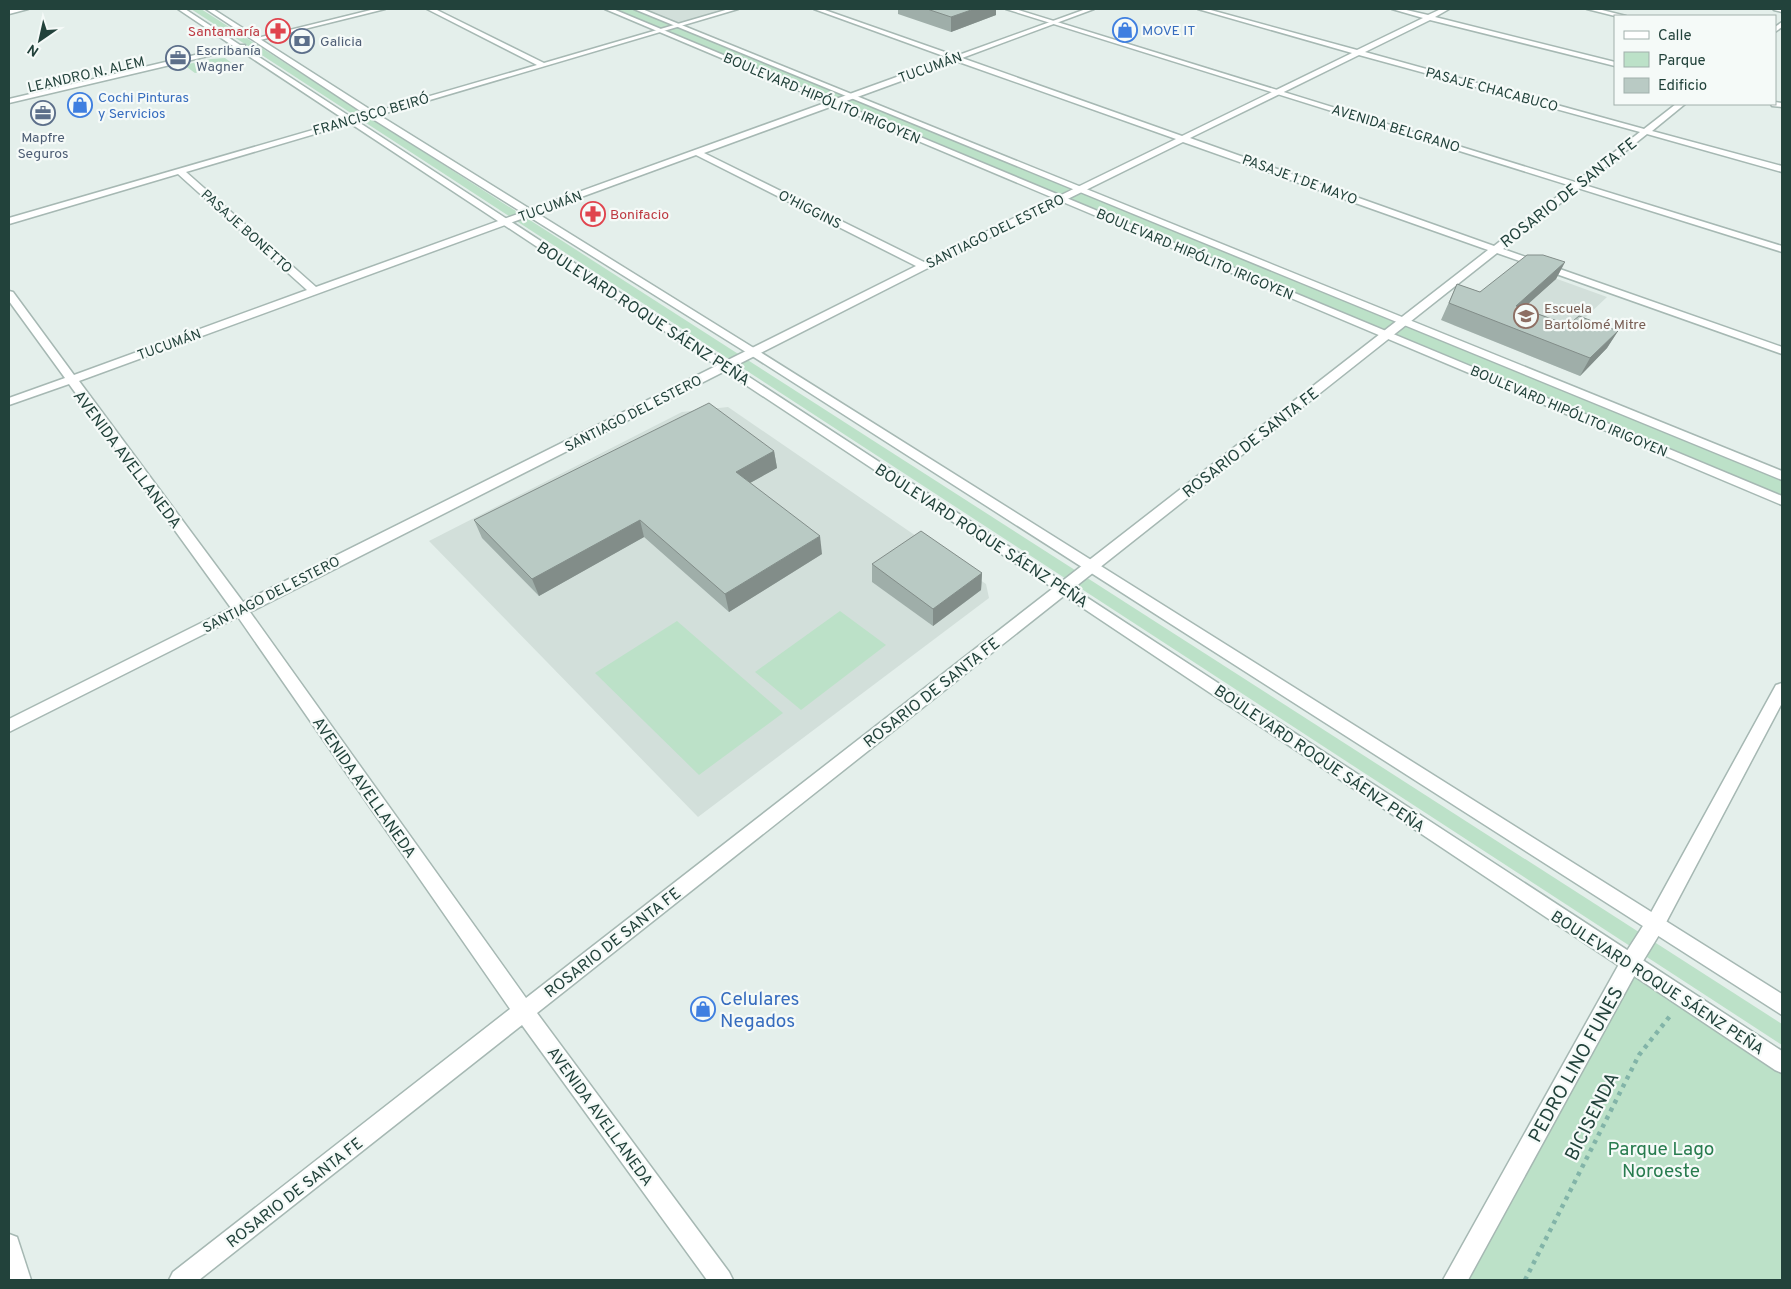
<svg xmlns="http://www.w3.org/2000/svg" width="1791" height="1289" font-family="Overpass,sans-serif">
  <rect width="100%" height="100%" fill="#e4efeb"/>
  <g fill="#d2dfda">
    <polygon points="637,9 735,9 677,25"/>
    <polygon points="1519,271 1535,271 1607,297 1569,333 1607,348 1580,376 1453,325"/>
    <polygon points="728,407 986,584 989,598 698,817 429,541 682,412"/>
  </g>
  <g fill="#bce1c8">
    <polygon points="191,9 201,9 1782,1024 1782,1045"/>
    <polygon points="608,9 637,9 1782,476 1782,501"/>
    <polygon points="225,58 233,64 195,73 184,65 211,59"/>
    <polygon points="840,611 886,645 801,710 755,672"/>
    <polygon points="677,621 783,713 699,775 595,673"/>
    <polygon points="1630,964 1782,1063 1782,1280 1455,1280"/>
  </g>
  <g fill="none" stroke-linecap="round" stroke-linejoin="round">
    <defs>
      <g id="minor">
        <polygon points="16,9 28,9 9,14 9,10"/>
        <polygon points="375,9 385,9 256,41 253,39"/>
        <path d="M427,9h8l109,54 185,-54h9l-552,163 130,115 633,-229 -135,-49h8l134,47 130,-47h8l-132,49 220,78 170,-83 -154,-44h9l150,41 66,-32 -31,-9h10l26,6 13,-6h8l-14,8 180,45v4l-185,-46 -65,32 279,77 32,-25h9l-33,27 130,35v6l-135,-38 -144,115 279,98v7l-285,-101 -960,760 192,259 4,8h-26l-185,-255 -323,255h-30l4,-8 337,-263 -272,-392 -229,115v-13l222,-111 -162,-224 -60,21v-7l56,-20 -56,-77v-10l4,1 61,83 233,-85 -129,-116 -169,50v-6l528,-153zM1359,55l281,77 -146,114 -304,-108zM956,61l220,78 -252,123 -220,-109zM1183,142l305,108 -962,748 -276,-386 678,-344zM696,155l220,111 -673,336 -164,-221z"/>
        <polygon points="1587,9 1598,9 1626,16 1615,16"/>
        <polygon points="1782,22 1782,27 1775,32 1775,27"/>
        <polygon points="1775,102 1782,103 1782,107 1772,106 1771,104"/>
        <polygon points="1782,683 1782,703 1662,930 1637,971 1468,1280 1443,1280 1623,957 1648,918 1776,685"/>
        <polygon points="9,1234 17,1237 31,1280 9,1280"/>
      </g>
      <g id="tertiary">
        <polygon points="178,9 185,9 240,45 245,45 245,48 1782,1051 1782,1073 1775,1070 1059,592 238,49 9,103 9,99 233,46"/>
        <polygon points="206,9 213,9 374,112 757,350 1782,994 1782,1015 749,354 368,116"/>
        <polygon points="605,9 613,9 1782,496 1782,505"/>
        <polygon points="634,9 642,9 1782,471 1782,480"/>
        <polygon points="1006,9 1015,9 1782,246 1782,252"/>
        <polygon points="1773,9 1782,9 1782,12 1774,10"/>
      </g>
    </defs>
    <use href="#minor" stroke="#a6b8b3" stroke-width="3"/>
    <use href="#tertiary" stroke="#a6b8b3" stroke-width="3"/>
    <polyline stroke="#82b4a8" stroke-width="4.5" stroke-dasharray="4 5" stroke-linecap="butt" points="1525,1280 1639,1055 1670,1016"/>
    <use href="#minor" fill="#fff" fill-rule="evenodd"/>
    <use href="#tertiary" fill="#fff" fill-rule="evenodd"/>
  </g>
  <g fill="#9faea9">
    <polygon points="898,9 996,9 996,15 951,32 898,14"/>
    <polygon points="1565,262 1556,279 1523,308 1568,325 1618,331 1607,348 1580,376 1441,320 1457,284 1480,292"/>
    <polygon points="774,451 777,468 750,483 822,554 729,612 644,537 539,596 482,538 474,520"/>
    <polygon points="872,564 982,573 981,590 933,626 872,582"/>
  </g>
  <g fill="#828d89">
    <polygon points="974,9 996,9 996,15 951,32 951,17"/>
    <polygon points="1565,262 1556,279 1507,323 1516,306"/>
    <polygon points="1618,331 1607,348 1580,376 1590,358"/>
    <polygon points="774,451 777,468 739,489 736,472"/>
    <polygon points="640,520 644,537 539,596 532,579"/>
    <polygon points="820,536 822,554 729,612 725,594"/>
    <polygon points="982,573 981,590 933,626 933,609"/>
  </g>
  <g fill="#b9cac4" stroke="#828d89">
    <polygon points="927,9 974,9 951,17"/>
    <polygon points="1527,255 1543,255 1565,262 1516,306 1568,325 1579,316 1618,331 1590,358 1449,303 1457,284 1480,292"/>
    <polygon points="709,403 774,451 736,472 820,536 725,594 640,520 532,579 474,520"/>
    <polygon points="921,531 982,573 933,609 872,564"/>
  </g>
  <defs>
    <symbol id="shop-ring" viewBox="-11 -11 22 22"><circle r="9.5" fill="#f5faf8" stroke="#3f7fe0" stroke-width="1.5"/><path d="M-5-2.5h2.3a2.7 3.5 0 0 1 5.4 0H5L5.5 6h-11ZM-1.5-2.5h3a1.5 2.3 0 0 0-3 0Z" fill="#3f7fe0"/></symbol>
    <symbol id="pharmacy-ring" viewBox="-11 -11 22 22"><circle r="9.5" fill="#f5faf8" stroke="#e0444e" stroke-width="1.5"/><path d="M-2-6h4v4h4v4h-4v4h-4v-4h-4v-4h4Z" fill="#e0444e"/></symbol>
    <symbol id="bank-ring" viewBox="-11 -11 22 22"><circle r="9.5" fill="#f5faf8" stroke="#5c6f8a" stroke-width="1.5"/><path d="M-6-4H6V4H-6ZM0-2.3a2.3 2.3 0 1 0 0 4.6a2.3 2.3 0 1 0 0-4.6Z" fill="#5c6f8a"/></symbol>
    <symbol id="office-ring" viewBox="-11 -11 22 22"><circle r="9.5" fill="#f5faf8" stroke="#5c6f8a" stroke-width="1.5"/><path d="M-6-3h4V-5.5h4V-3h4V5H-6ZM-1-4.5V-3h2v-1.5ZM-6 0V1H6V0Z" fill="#5c6f8a"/></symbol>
    <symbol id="school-ring" viewBox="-11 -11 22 22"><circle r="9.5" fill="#f5faf8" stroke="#8d6e63" stroke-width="1.5"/><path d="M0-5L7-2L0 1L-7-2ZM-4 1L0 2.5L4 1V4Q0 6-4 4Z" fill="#8d6e63"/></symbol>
  </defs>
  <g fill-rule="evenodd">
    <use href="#shop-ring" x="1111" y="16" width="28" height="28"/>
    <use href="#pharmacy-ring" x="264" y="17" width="28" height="28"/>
    <use href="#bank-ring" x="288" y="27" width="28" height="28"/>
    <use href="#office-ring" x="164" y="44" width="28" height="28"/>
    <use href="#shop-ring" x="66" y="91" width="28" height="28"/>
    <use href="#office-ring" x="29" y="99" width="28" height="28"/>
    <use href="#pharmacy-ring" x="579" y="200" width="28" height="28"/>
    <use href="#school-ring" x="1512" y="302" width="28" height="28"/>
    <use href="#shop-ring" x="689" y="995" width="28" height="28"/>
  </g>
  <g text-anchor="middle" stroke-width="4.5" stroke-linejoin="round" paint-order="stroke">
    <g font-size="14" fill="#366cbe" stroke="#f5faf8" text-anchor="start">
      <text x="1142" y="35">MOVE IT</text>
      <text x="98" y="102">Cochi Pinturas<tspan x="98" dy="16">y Servicios</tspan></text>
    </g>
    <g font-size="14" fill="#be3a42" stroke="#f5faf8" text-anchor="end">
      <text x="260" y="36">Santamaría</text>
      <text x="610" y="219" text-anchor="start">Bonifacio</text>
    </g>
    <g font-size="14" fill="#4e5e75" stroke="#f5faf8" text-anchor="start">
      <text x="320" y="46">Galicia</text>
      <text x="196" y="55">Escribanía<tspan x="196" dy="16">Wagner</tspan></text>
      <text x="43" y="142" text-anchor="middle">Mapfre<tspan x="43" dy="16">Seguros</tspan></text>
    </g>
    <g font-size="14" fill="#22423b" stroke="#f5faf8">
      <text transform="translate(930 67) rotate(-20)" y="5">TUCUMÁN</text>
      <text transform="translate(86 74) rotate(-13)" y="5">LEANDRO N. ALEM</text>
      <text transform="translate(1492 89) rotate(15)" y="5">PASAJE CHACABUCO</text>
      <text transform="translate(822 98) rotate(23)" y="5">BOULEVARD HIPÓLITO IRIGOYEN</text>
      <text transform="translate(371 114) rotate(-16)" y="5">FRANCISCO BEIRÓ</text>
      <text transform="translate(1396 128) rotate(17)" y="5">AVENIDA BELGRANO</text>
      <text transform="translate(1300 179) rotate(20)" y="5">PASAJE 1 DE MAYO</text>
      <text transform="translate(550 206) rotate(-20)" y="5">TUCUMÁN</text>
      <text transform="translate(810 209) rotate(27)" y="5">O'HIGGINS</text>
      <text transform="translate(247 231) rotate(42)" y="5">PASAJE BONETTO</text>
      <text transform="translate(995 231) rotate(-26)" y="5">SANTIAGO DEL ESTERO</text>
      <text transform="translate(1195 254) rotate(23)" y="5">BOULEVARD HIPÓLITO IRIGOYEN</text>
      <text transform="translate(169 344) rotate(-20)" y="5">TUCUMÁN</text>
      <text transform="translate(1569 411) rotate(23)" y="5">BOULEVARD HIPÓLITO IRIGOYEN</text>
      <text transform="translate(633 413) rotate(-27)" y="5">SANTIAGO DEL ESTERO</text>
      <text transform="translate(271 594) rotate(-27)" y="5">SANTIAGO DEL ESTERO</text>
    </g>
    <g font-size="14" fill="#785e54" stroke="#f5faf8" text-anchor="start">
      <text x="1544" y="313">Escuela<tspan x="1544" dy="16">Bartolomé Mitre</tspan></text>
    </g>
    <g font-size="16" fill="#22423b" stroke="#f5faf8">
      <text transform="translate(1568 192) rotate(-38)" y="6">ROSARIO DE SANTA FE</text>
      <text transform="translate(644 313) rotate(33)" y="6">BOULEVARD ROQUE SÁENZ PEÑA</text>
      <text transform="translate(1250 442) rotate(-38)" y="6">ROSARIO DE SANTA FE</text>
      <text transform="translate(128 459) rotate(53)" y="6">AVENIDA AVELLANEDA</text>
      <text transform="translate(982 535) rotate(33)" y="6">BOULEVARD ROQUE SÁENZ PEÑA</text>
      <text transform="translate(931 692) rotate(-38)" y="6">ROSARIO DE SANTA FE</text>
      <text transform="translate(1320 758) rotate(34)" y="6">BOULEVARD ROQUE SÁENZ PEÑA</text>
      <text transform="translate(365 787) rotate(55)" y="6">AVENIDA AVELLANEDA</text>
      <text transform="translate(612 942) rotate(-38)" y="6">ROSARIO DE SANTA FE</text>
      <text transform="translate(1658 982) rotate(33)" y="6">BOULEVARD ROQUE SÁENZ PEÑA</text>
      <text transform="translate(601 1116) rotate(54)" y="6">AVENIDA AVELLANEDA</text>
      <text transform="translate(294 1192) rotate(-38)" y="6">ROSARIO DE SANTA FE</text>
    </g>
    <g font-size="19" fill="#366cbe" stroke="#f5faf8" text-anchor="start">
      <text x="720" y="1005">Celulares<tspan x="720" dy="22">Negados</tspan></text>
    </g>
    <g font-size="19" fill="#22423b" stroke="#f5faf8">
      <text transform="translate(1575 1064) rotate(-61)" y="7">PEDRO LINO FUNES</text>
      <text transform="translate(1591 1116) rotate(-63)" y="7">BICISENDA</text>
    </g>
    <g font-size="19" fill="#287c4f" stroke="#f5faf8">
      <text x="1661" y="1155">Parque Lago<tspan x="1661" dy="22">Noroeste</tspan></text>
    </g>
  </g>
  <rect width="1791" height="1289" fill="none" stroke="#22423b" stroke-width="20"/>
  <rect x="1614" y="15" width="162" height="90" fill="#f5faf8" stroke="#a1b0ac"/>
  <rect x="1624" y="31" width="25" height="8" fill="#ffffff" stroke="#a1b0ac"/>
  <text x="1658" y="40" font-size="15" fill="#22423b">Calle</text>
  <rect x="1624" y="52" width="25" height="15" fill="#bce1c8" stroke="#a1b0ac"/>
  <text x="1658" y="65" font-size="15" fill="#22423b">Parque</text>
  <rect x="1624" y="78" width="25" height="15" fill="#b9cac4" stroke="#a1b0ac"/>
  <text x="1658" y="90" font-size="15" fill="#22423b">Edificio</text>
  <g transform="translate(40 40) rotate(214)" stroke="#f5faf8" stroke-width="4" paint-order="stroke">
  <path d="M0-4L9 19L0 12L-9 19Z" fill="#22423b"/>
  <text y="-8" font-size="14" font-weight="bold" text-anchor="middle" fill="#22423b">N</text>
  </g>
</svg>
